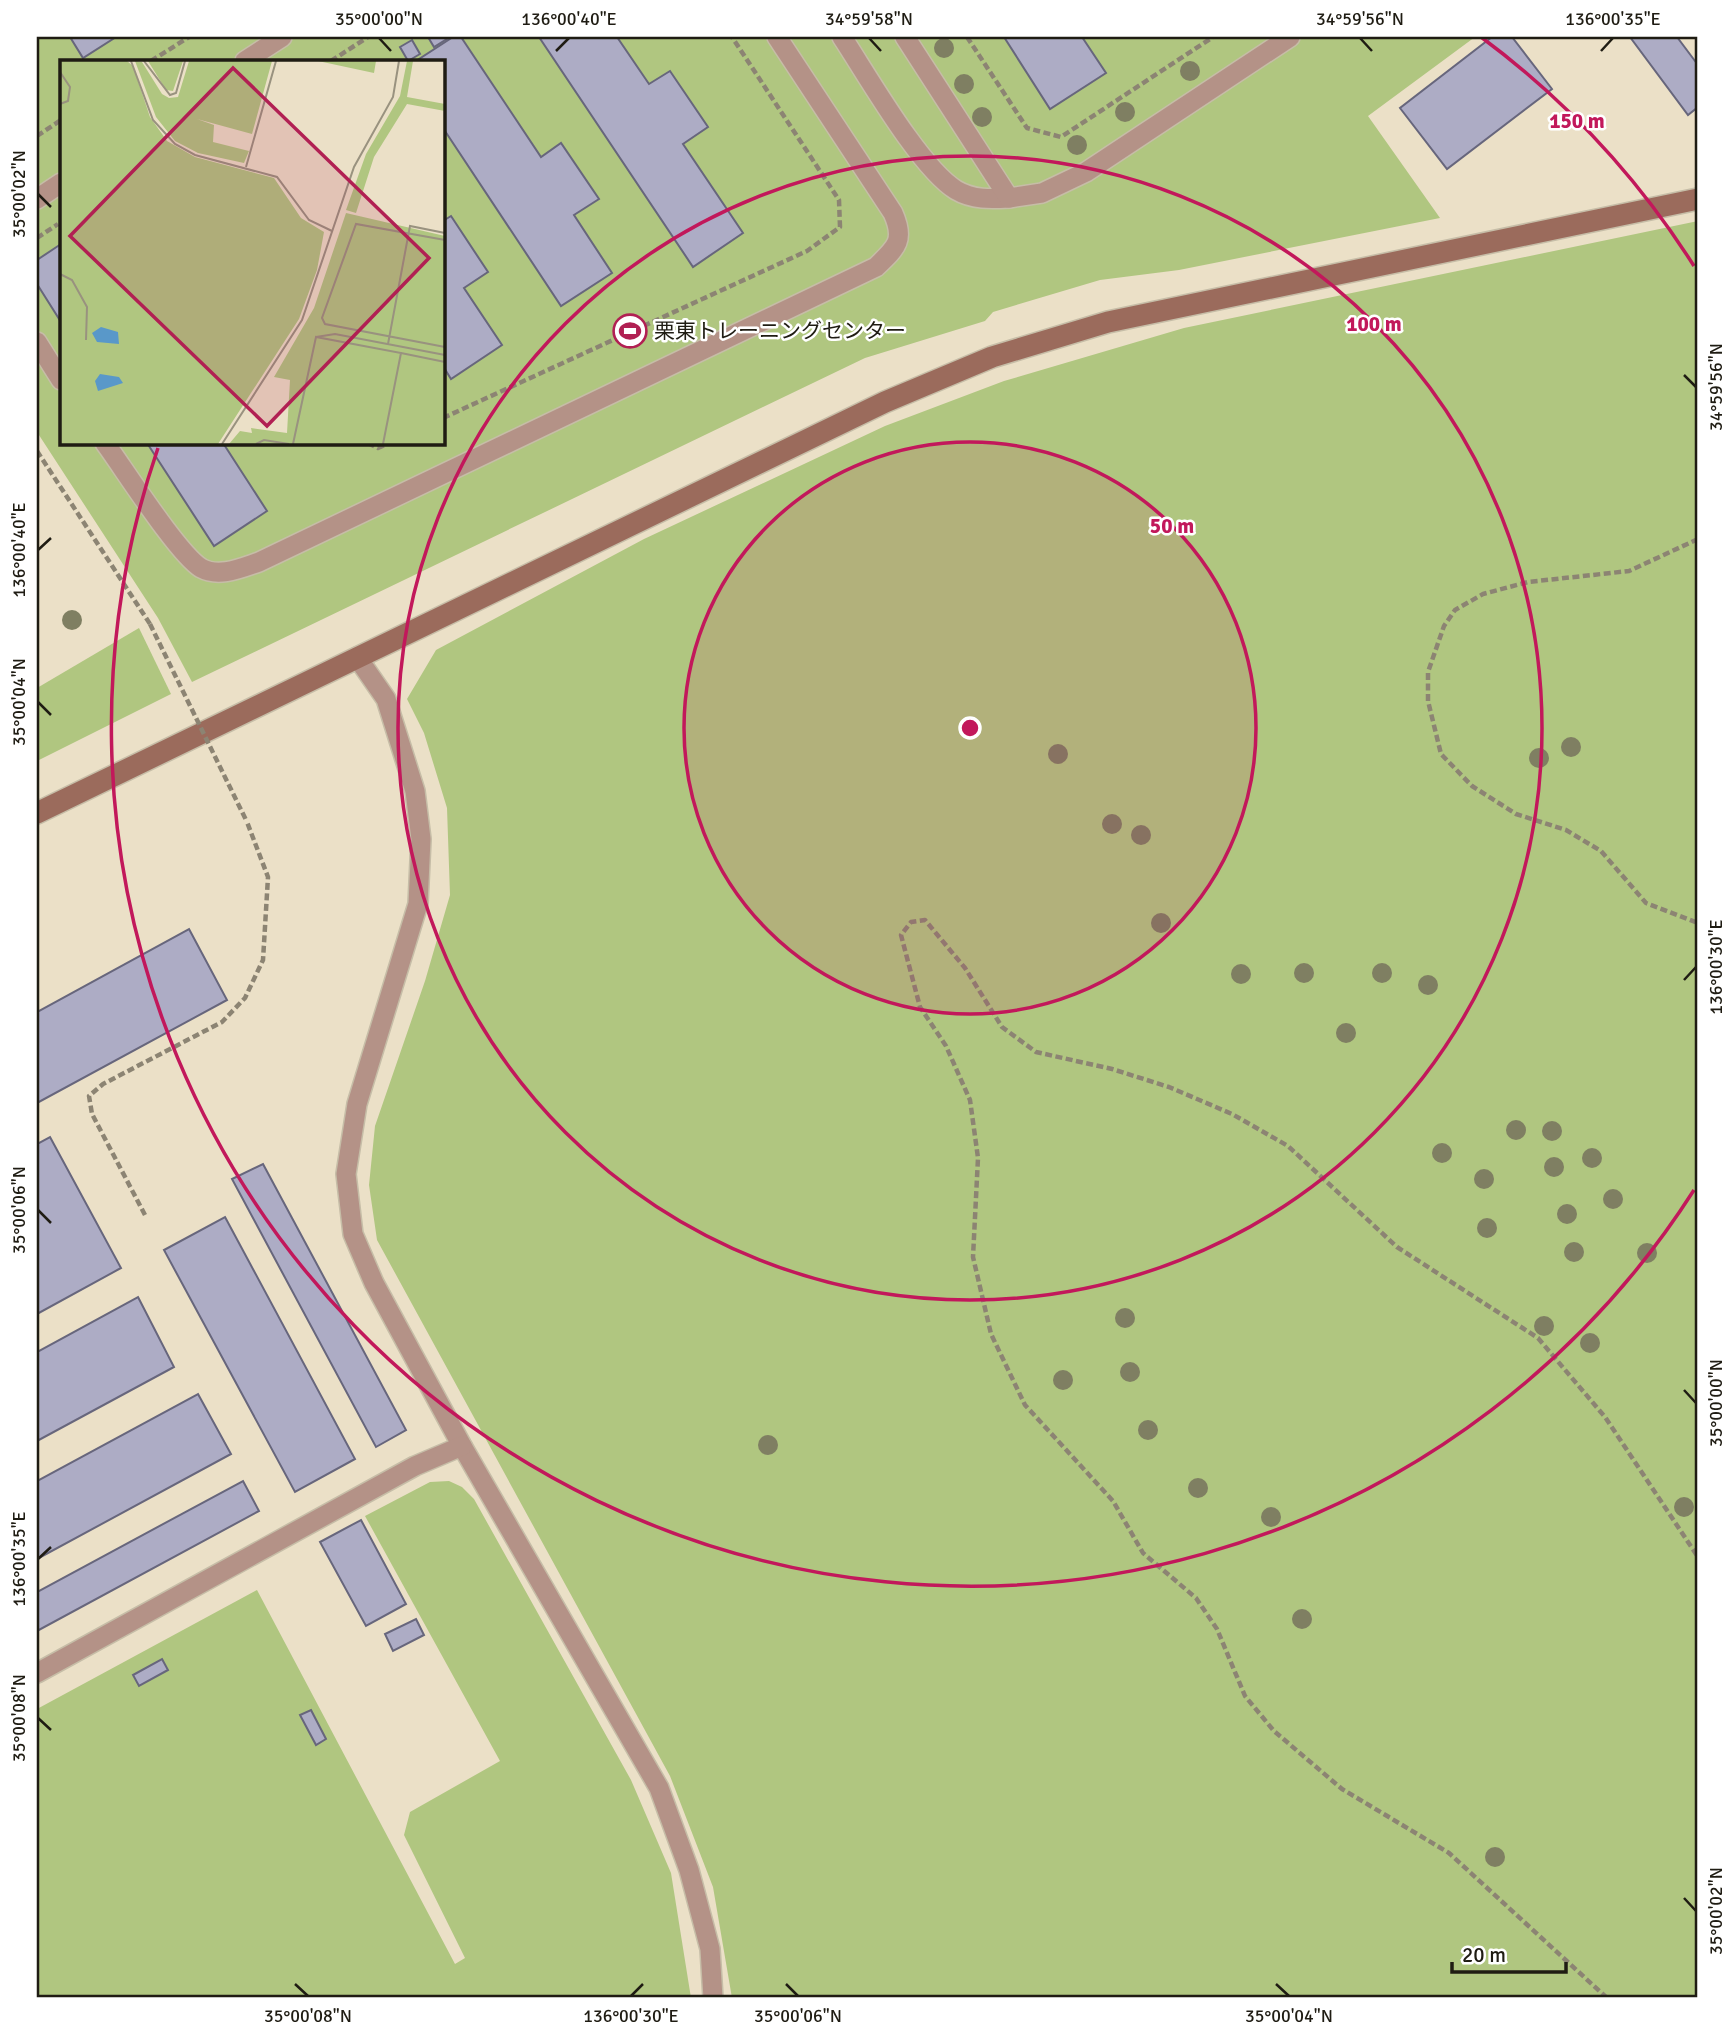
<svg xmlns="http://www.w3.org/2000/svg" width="1735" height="2035" font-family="Signika,'Noto Sans JP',sans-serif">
  <rect width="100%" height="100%" fill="#ebe0c7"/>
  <g fill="#b0c680" fill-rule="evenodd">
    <path d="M37,37h1438l-107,79 72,102 -261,52 -79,10 -107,32 -8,9 -120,37 -673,324 -34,-64 -121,-186zM61,61h382v382h-382z"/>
    <polygon points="1698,221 1698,1998 732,1998 713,1887 670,1776 377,1240 369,1185 375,1126 425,981 450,895 447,808 424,733 407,699 436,650 644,539 885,426 1004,381 1184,328"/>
    <polygon points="139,628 171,694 37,761 37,688"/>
    <polygon points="449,1481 462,1487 474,1499 631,1780 671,1873 691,1998 37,1998 37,1709 257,1590 455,1964 465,1958 404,1835 410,1812 500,1761 365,1516 430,1482"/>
  </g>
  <g fill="#adacc5" stroke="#67667c" stroke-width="2">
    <polygon points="70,37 116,37 83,58"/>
    <polygon points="428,37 450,37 434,47"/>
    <polygon points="453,37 461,37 541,157 561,143 599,199 574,215 612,273 561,306 443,128 443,61 416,61"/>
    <polygon points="539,37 617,37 649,84 670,71 708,127 683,144 743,233 693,267"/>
    <polygon points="1004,37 1082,37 1106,73 1050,109"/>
    <polygon points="1492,37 1512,37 1552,89 1447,169 1400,108"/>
    <polygon points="1630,37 1677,37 1698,65 1698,107 1688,115"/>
    <polygon points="412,40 420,54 408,61 400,47"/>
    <polygon points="451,216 488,272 464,288 502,345 451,379 443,366 443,221"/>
    <polygon points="61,244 61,322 37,284 37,260"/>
    <polygon points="147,443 223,443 267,511 214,546"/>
    <polygon points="189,929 227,1000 37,1103 37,1012"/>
    <polygon points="50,1137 121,1268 37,1314 37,1144"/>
    <polygon points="263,1164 406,1430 376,1447 232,1179"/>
    <polygon points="225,1217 355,1459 295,1492 164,1250"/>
    <polygon points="138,1297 174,1367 37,1441 37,1352"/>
    <polygon points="198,1394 231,1454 37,1559 37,1481"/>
    <polygon points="243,1481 259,1511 37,1631 37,1592"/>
    <polygon points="361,1520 406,1604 366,1626 320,1542"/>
    <polygon points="416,1619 424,1635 393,1651 385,1634"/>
    <polygon points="162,1659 168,1670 139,1686 133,1675"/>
    <polygon points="311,1710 326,1739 316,1745 300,1715"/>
  </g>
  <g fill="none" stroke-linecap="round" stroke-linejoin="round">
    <defs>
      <g id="lane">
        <path d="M842,37c25,38 78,131 114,153 17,10 35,9 53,8"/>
        <polyline points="905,37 1009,198 1042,193 1086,172 1290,37"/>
        <polyline points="245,61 282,37"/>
        <polyline points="37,199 61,183"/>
        <polyline points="37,342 61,380"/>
        <path d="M105,443c19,26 73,111 96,125 18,10 40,0 58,-6l617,-295c21,-20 29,-27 17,-54l-116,-176"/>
        <polyline points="357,657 386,699 415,791 421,839 418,904 357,1104 346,1174 353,1234 374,1283 462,1446 659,1788 689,1870 710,1949 713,1998"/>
        <polyline points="37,1673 415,1466 462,1446"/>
      </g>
      <polyline id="secondary" points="37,813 885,402 992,357 1108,322 1698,199"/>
    </defs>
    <use href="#lane" stroke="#c6bda7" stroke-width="22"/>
    <use href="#secondary" stroke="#c6bda7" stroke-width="24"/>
    <g stroke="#8c8473" stroke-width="4.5" stroke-dasharray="7 3.5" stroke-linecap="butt">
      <polyline points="967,37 1027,128 1061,137 1213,37"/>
      <polyline points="151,61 189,37"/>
      <polyline points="331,61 368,37"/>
      <polyline points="37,136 61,120"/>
      <polyline points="37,238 58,224"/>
      <polyline points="443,418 807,251 840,227 839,200 732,37"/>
      <polyline points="368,443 378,448 389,443"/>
      <polyline points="37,451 150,624"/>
      <polyline points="1698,539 1629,571 1528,582 1483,594 1455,610 1444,626 1428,672 1428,701 1441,754 1472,786 1516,814 1566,830 1601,851 1646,903 1698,923"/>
      <polyline points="145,1215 92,1114 89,1096 103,1084 222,1022 245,998 263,960 268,877 247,822"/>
      <polyline points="1607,1998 1449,1853 1342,1789 1274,1731 1245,1696 1217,1629 1196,1598 1143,1553 1113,1501 1025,1405 991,1334 973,1257 978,1158 970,1100 946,1046 920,1007 901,935 911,922 925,920 965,968 1002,1027 1036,1052 1112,1069 1169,1087 1232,1114 1288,1146 1397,1247 1538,1338 1605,1417 1698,1557"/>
    </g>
    <use href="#lane" stroke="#b49287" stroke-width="19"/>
    <use href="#secondary" stroke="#9b6b5c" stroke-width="21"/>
    <polyline stroke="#8c8473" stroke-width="4.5" stroke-dasharray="7 3.5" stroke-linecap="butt" points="150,624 247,822"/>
  </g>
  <g fill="#7f7f62">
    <circle cx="944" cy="48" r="10"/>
    <circle cx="1190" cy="71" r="10"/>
    <circle cx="964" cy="84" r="10"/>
    <circle cx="1125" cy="112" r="10"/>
    <circle cx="982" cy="117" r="10"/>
    <circle cx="1077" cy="145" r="10"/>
    <circle cx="72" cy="620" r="10"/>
    <circle cx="1571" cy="747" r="10"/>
    <circle cx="1058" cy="754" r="10"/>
    <circle cx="1539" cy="758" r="10"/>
    <circle cx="1112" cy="824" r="10"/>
    <circle cx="1141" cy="835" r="10"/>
    <circle cx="1161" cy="923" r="10"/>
    <circle cx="1304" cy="973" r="10"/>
    <circle cx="1382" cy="973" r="10"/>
    <circle cx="1241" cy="974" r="10"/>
    <circle cx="1428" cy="985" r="10"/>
    <circle cx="1346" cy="1033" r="10"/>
    <circle cx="1516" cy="1130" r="10"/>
    <circle cx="1552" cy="1131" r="10"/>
    <circle cx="1442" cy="1153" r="10"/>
    <circle cx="1592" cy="1158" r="10"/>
    <circle cx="1554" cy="1167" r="10"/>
    <circle cx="1484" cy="1179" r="10"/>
    <circle cx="1613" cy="1199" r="10"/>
    <circle cx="1567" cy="1214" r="10"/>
    <circle cx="1487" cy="1228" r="10"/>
    <circle cx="1574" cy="1252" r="10"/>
    <circle cx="1647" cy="1253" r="10"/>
    <circle cx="1125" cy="1318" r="10"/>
    <circle cx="1544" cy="1326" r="10"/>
    <circle cx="1590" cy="1343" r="10"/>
    <circle cx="1130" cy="1372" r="10"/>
    <circle cx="1063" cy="1380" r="10"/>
    <circle cx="1148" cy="1430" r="10"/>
    <circle cx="768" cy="1445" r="10"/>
    <circle cx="1198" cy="1488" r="10"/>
    <circle cx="1684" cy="1507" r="10"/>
    <circle cx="1271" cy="1517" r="10"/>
    <circle cx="1302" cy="1619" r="10"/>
    <circle cx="1495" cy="1857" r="10"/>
  </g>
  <path fill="none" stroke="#1f1c13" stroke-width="2.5" d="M379,38l12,13M869,38l12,13M1360,38l12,13M556,51l13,-13M1601,51l12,-13M38,194l13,13M1684,375l12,12M38,550l13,-12M38,702l13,13M1684,980l12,-13M38,1210l13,13M1684,1390l12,13M38,1559l13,-12M38,1718l13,12M1684,1898l12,13M295,1984l13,12M786,1984l12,12M1276,1984l13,12M631,1996l12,-12"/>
  <circle cx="970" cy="728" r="286" fill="#c2185b" fill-opacity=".12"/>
  <g fill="none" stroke="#c2185b" stroke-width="3.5">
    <circle cx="970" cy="728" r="286"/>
    <circle cx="970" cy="728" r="572"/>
    <path d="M1694 1190A859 859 0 0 1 158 448M1481 37A859 859 0 0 1 1694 266"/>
  </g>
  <defs>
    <symbol id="stadium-ring" viewBox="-11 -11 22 22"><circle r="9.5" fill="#fff" stroke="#b12053" stroke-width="1.5"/><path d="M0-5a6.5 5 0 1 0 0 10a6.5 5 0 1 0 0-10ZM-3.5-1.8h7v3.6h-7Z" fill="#b12053"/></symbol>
  </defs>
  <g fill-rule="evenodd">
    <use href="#stadium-ring" x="611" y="312" width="38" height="38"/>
  </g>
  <g text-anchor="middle" stroke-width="5" stroke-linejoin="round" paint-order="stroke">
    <g font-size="21" fill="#1f1c13" stroke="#fff" text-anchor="start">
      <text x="654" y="338">栗東トレーニングセンター</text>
    </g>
  </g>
  <g transform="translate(60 60)">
    <rect width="385" height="385" fill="#ebe0c7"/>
    <path d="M0,1h67l6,5 17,51 17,24 28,16 79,21 27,40 23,14 -7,38 -18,49 -81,125h-158zM75,1l7,1 20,32 7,4 9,-1 11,-36h83l-20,73 -55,-15 17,6 -1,17 36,9 -5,12 -46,-10 -23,-12 -19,-24zM88,1h35l-10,30 -7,-1zM258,1h58l-2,12zM347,1h6l-6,36 38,7v7l-38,-7 -33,53 -18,56 -10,-3 20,-56 34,-58zM286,153l99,23v208h-216l11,-13 12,2 -1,-5 36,5 3,-53 -16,-3 40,-69z" fill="#b0c680"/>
    <path d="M41,267l17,5 1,12 -22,-2 -5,-9zM40,314l19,3 4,6 -25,8 -3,-10z" fill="#5998c9"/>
    <path fill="none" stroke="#99927f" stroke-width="2" d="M71,1l22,59 22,24 20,11 82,22 32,43 23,11M84,1l26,34 6,-2 9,-32M0,12l10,15 -2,14 -8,3M186,107l30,-106M385,180l-89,-16 -34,94 3,6 120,23M0,214l12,6 15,27 -1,33M256,277l19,-3 110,21M328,284l22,-118 35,7M341,293l44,9M162,384l80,-124 52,-153 39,-70 6,-36M196,384l8,-4 25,4M233,384l23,-107 85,16 -18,91"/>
    <path fill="#b12053" fill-opacity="0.15" stroke="#b12053" stroke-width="3.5" d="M173,8l196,190 -162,168 -197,-190z"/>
    <rect width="385" height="385" fill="none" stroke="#1f1c13" stroke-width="3.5"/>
  </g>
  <circle cx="970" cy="728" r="10" fill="#c2185b" stroke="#fff" stroke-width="3.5"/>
  <g font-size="21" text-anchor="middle" font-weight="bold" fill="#c2185b" stroke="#fff" stroke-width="5" stroke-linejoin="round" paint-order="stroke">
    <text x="1577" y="128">150 m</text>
    <text x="1374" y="331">100 m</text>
    <text x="1172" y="533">50 m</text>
  </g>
  <rect width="1735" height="2035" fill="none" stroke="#ffffff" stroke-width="77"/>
  <path d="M1452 1962v10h114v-10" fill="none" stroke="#1f1c13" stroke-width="3.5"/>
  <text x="1462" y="1962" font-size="21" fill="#1f1c13" stroke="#ffffff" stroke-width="5" paint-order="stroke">20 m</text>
  <rect x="38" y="38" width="1658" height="1958" fill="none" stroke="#1f1c13" stroke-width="2.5"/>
  <g font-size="18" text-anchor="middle" fill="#1f1c13">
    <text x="379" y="25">35°00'00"N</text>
    <text x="569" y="25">136°00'40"E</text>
    <text x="869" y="25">34°59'58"N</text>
    <text x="1360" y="25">34°59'56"N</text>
    <text x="1613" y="25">136°00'35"E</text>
    <text transform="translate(19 194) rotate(-90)" y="6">35°00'02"N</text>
    <text transform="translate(1716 387) rotate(-90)" y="6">34°59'56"N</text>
    <text transform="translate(19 550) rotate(-90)" y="6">136°00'40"E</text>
    <text transform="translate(19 702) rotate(-90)" y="6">35°00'04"N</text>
    <text transform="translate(1716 967) rotate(-90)" y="6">136°00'30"E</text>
    <text transform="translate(19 1210) rotate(-90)" y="6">35°00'06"N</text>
    <text transform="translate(1716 1403) rotate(-90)" y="6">35°00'00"N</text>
    <text transform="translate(19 1559) rotate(-90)" y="6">136°00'35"E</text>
    <text transform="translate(19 1718) rotate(-90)" y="6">35°00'08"N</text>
    <text transform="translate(1716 1911) rotate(-90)" y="6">35°00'02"N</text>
    <text x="308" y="2022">35°00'08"N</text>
    <text x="631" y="2022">136°00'30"E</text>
    <text x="798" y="2022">35°00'06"N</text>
    <text x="1289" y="2022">35°00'04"N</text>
  </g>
</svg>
